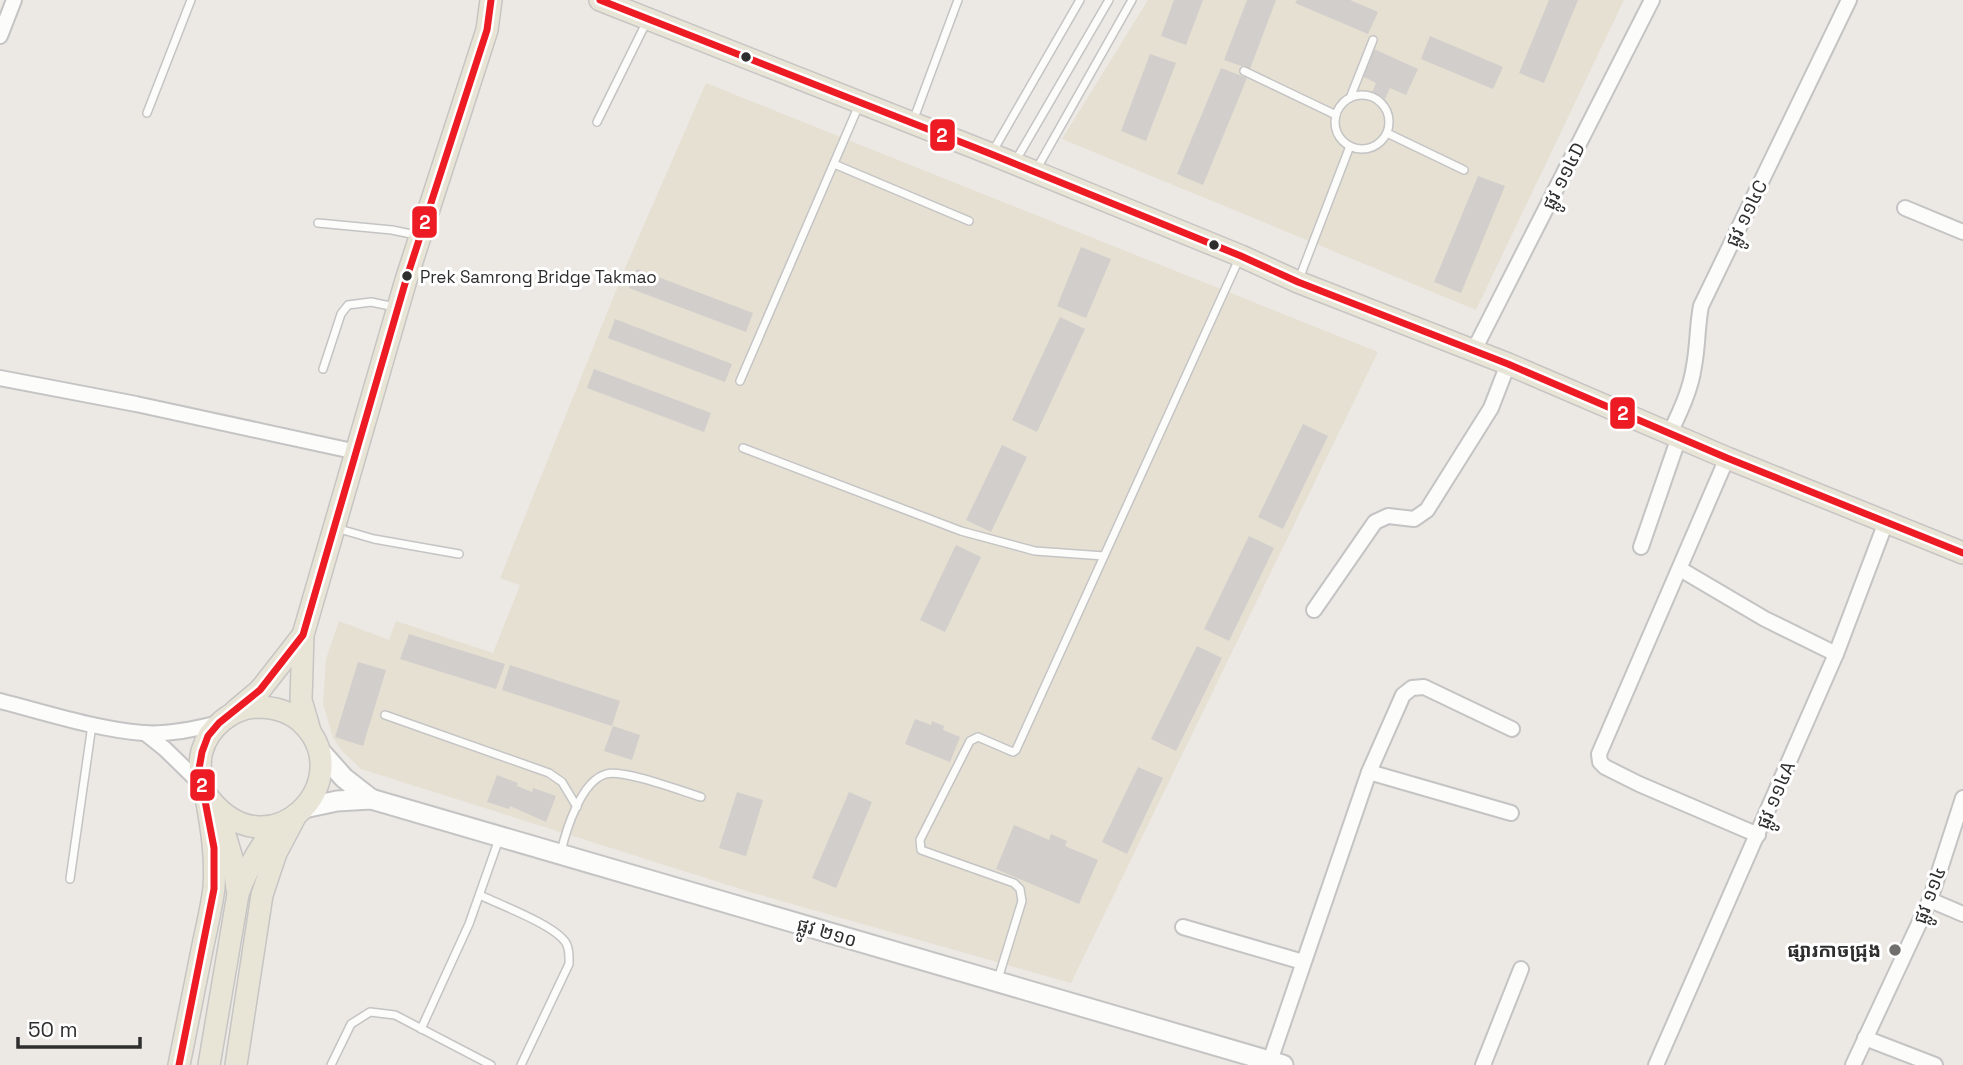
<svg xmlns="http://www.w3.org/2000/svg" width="1963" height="1065" font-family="'Space Grotesk','Noto Sans Khmer',sans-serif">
  <rect width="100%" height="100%" fill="#ece8e4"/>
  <g fill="#e6e0d3">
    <polygon points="1148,0 1624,0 1476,310 1062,139"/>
    <polygon points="706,83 1378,352 1071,983 750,892 361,769 343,752 333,738 323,704 326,659 339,621 389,640 396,621 493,653 520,585 500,578 626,266"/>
  </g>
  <g fill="#d1cecb">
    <polygon points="1174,0 1203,0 1186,45 1161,36"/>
    <polygon points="1247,0 1276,0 1250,69 1224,60"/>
    <polygon points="1297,0 1350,0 1378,12 1368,34 1295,3"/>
    <polygon points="1549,0 1578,0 1544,83 1519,73"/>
    <polygon points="1430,36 1503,67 1493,89 1421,59"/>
    <polygon points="1374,49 1418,69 1406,95 1390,88 1385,99 1372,93 1376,83 1362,76"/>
    <polygon points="1150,54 1176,63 1146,141 1121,131"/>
    <polygon points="1221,68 1247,78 1203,185 1177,174"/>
    <polygon points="1478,176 1505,186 1461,293 1434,282"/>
    <polygon points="1081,247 1111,259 1086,318 1057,306"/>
    <polygon points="637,269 753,313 746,332 629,288"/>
    <polygon points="1060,317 1085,329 1037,432 1012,420"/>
    <polygon points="615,319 732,364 725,382 608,338"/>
    <polygon points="594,369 711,413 704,432 587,388"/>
    <polygon points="1303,424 1328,436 1283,529 1258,517"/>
    <polygon points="1002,445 1027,457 991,532 966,520"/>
    <polygon points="1249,536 1274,548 1229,641 1204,629"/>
    <polygon points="956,545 981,557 945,632 920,620"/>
    <polygon points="409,634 505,664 496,689 400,659"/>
    <polygon points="1197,646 1222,658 1176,751 1151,739"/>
    <polygon points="358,662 386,670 363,746 335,737"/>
    <polygon points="510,665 620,701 612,726 502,690"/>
    <polygon points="915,719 931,725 932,721 944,726 943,730 960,737 950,762 905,744"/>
    <polygon points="613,726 640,735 632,760 604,751"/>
    <polygon points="1138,767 1163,778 1127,854 1102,842"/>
    <polygon points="497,775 518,783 517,786 532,792 533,788 556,796 546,822 510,806 509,809 487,802"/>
    <polygon points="737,792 763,800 746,856 719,848"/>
    <polygon points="849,792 872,802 836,888 812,878"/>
    <polygon points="1014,825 1049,840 1051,834 1067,841 1065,846 1098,860 1079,904 996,869"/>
  </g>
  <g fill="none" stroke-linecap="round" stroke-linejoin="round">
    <defs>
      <g id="lane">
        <polyline points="1244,71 1336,115"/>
        <circle cx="1362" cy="122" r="27"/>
        <polyline points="1350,98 1373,40"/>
        <polyline points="147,113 191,0"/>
        <polyline points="913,121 958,0"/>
        <polyline points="597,122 646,23"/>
        <polyline points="1387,133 1464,170"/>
        <polyline points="993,151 1080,0"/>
        <polyline points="1016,160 1109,0"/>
        <polyline points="834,164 969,221"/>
        <polyline points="1036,170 1132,0"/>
        <polyline points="318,223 392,230 416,235"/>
        <polyline points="1299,279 1350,146"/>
        <polyline points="323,369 341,314 348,305 371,302 395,307"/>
        <polyline points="740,381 859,105"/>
        <polyline points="743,448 961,531 1035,551 1104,556"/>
        <polyline points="336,528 374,539 459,554"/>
        <polyline points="385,715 549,773 562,782 577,807"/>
        <path d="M561,852c5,-22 20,-71 45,-78 17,-5 75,17 95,23"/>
        <polyline points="70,879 92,725"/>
        <path d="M480,895c20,10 75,30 86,48 4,7 3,14 3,21l-48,101"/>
        <polyline points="998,979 1022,901 1020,889 1014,883 921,850 920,840 970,741 978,737 1013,752 1016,750 1239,259"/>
        <polyline points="421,1029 469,924 499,839"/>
        <polyline points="331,1065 351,1024 370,1012 395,1015 491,1065"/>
      </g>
      <g id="street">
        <polyline points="0,36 14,0"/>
        <polyline points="1905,208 1963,232"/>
        <polyline points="1473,352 1652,0"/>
        <polyline points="0,378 136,404 357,452"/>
        <path d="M1670,433c10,-21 21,-44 24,-67 4,-20 3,-40 7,-60l148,-306"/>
        <polyline points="1727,458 1599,754 1600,762 1605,767 1639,784 1758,835"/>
        <polyline points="1641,547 1679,437"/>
        <polyline points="1680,569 1765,619 1836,654"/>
        <polyline points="1314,610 1375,522 1388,516 1414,519 1427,510 1491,408 1508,364"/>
        <path d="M0,701c47,12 95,28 143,32 25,2 52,-4 76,-10"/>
        <polyline points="145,733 165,749 202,785"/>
        <polyline points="1369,772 1511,813"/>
        <polyline points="1930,900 1963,914"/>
        <polyline points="1183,927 1303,962"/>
        <polyline points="1865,1038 1935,1065"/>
        <polyline points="1270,1061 1369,772 1403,695 1412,688 1424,687 1512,729"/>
        <polyline points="1483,1065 1521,969"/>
        <polyline points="1656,1065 1836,654 1886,522"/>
        <polyline points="1853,1065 1930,900 1963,798"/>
      </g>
      <g id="secondary">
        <polyline points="319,750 344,778 371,799"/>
        <polyline points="304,808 337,801 371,799 1283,1065"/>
      </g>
      <g id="primary">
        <polyline points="600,0 991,154 1241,256 1298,282 1508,364 1727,458 1963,553"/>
        <polyline points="235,711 260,690 303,635"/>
        <polyline points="310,731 301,700 303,635 406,280 487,30 491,0"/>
        <polyline points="220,818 234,865 237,889"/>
        <path d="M179,1065c8,-40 16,-80 24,-120 4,-19 9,-39 11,-58 2,-29 -2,-56 -7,-84 -3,-18 -10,-34 -5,-52 7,-24 30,-43 55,-44 16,0 32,4 44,15 62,58 -34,157 -95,72"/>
        <path d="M209,1065l29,-171c9,-26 21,-46 38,-68"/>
        <polyline points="236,1065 262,895 276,853 295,817"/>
      </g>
    </defs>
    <use href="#lane" stroke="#c5c4c5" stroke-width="10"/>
    <use href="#street" stroke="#c5c4c5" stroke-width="18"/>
    <use href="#secondary" stroke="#c5c4c5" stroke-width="23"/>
    <use href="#primary" stroke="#c6c5c4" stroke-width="24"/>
    <use href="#lane" stroke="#fcfcfb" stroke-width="7"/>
    <use href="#street" stroke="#fcfcfb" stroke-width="14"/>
    <use href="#secondary" stroke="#fcfcfb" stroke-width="19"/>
    <use href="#primary" stroke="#e8e4d6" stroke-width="21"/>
    <defs>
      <g id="bus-1">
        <polyline points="600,0 991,154 1241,256 1298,282 1508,364 1727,458 1963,553"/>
        <polyline points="179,1065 214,889 214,848 199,769 202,752 208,736 219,723 260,690 303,635 406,280 487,30 491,0"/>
      </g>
    </defs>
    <use href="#bus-1" stroke="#fff" stroke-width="12"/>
    <use href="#bus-1" stroke="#ed1b24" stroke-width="7"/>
  </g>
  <g fill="#2e2e2e" stroke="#fff" stroke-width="2.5">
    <circle cx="746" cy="57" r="6"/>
    <circle cx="1214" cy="245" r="6"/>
    <circle cx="407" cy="276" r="6"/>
  </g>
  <circle fill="#706f6e" stroke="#fff" stroke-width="2.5" cx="1895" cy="950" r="7"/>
  <g text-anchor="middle" stroke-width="6" stroke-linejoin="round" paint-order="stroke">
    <g font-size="17" fill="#2e2e2e" stroke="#fff" text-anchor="start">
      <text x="420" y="283">Prek Samrong Bridge Takmao</text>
    </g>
    <g font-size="19" fill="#2e2e2e" stroke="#fff">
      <text transform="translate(1563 176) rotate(-63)" y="7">ផ្លូវ ១១៤D</text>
      <text transform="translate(1746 213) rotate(-64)" y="7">ផ្លូវ ១១៤C</text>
      <text transform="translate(1775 795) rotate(-67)" y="7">ផ្លូវ ១១៤A</text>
      <text transform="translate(1929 895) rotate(-69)" y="7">ផ្លូវ ១១៤</text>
      <text transform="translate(827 932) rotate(16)" y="7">ផ្លូវ ២១០</text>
    </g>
    <g font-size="19" font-weight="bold" fill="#2e2e2e" stroke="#fff" text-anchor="end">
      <text x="1881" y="957">ផ្សារកាចជ្រុង</text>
    </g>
  </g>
  <g stroke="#fff" stroke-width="2.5">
    <rect x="929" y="118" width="27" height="34" rx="7" fill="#ed1b24"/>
    <rect x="411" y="205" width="27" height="34" rx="7" fill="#ed1b24"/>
    <rect x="1609" y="396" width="27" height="34" rx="7" fill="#ed1b24"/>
    <rect x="189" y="768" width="27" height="34" rx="7" fill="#ed1b24"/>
  </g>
  <g font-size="19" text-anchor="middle" font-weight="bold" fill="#fff">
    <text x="942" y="142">2</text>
    <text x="425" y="229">2</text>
    <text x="1623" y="420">2</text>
    <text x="202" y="792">2</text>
  </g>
  <path d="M18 1037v10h122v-10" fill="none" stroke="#2e2e2e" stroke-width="3.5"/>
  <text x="28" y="1037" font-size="21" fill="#2e2e2e" stroke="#ffffff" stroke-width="5" paint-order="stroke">50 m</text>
</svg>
